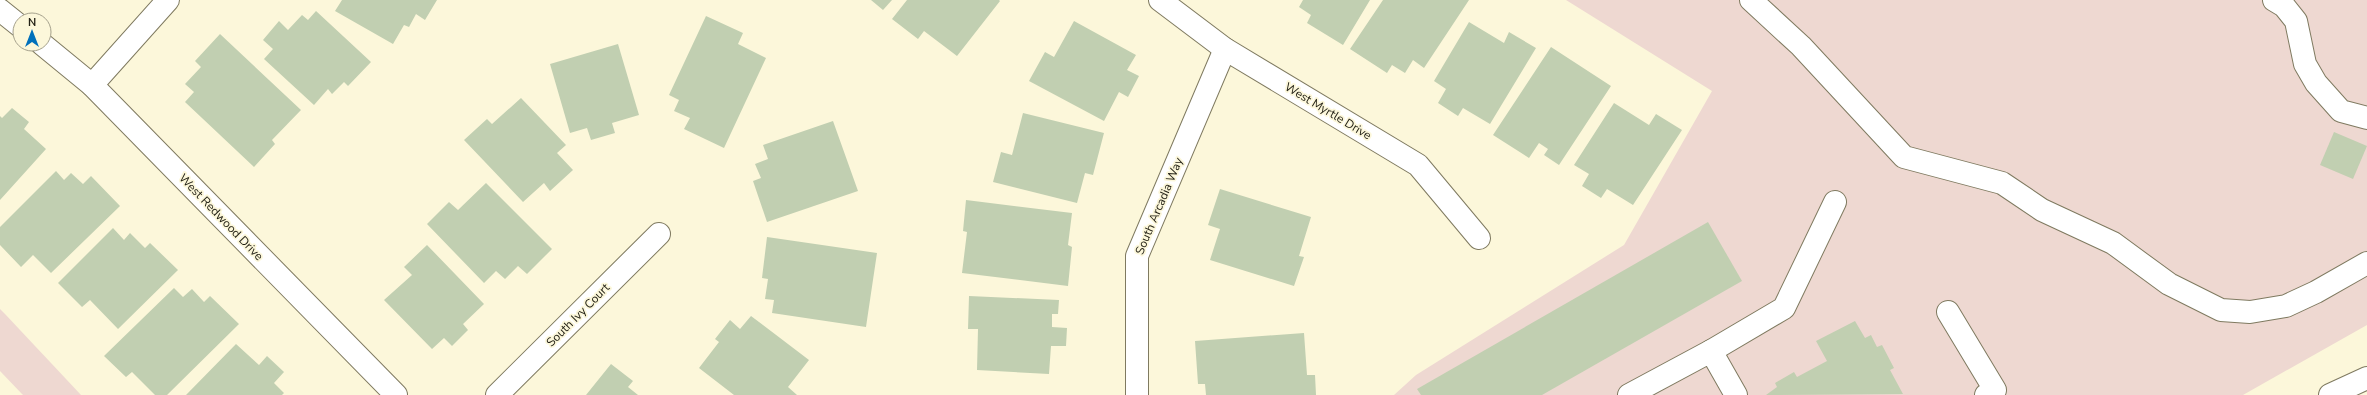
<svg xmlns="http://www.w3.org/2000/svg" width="2367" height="395" font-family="'Nunito Sans',sans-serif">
  <rect width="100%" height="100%" fill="#fcf7da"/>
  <g fill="#eed8d1">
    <polygon points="1566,0 2367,0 2367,325 2243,395 1394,395 1416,375 1624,245 1712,91"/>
    <polygon points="0,309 5,314 81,395 23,395 0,371"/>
  </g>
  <g fill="#c1cfb1">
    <polygon points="342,0 437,0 425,20 416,14 409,27 404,25 393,44 335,11"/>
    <polygon points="871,0 892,0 883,10"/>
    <polygon points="907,0 999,0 1000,1 957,56 924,31 918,39 892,19"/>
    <polygon points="1303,0 1370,0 1343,45 1307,23 1311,15 1299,7"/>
    <polygon points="1383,0 1469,0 1424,68 1413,60 1405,73 1392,65 1387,73 1350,49"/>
    <polygon points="316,11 371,62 348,86 344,82 332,94 328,89 314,105 264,59 273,49 263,40 279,21 288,30 302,15 308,20"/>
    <polygon points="706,16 743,33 738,44 766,58 724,148 684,129 690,118 674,111 679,100 669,95"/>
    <polygon points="1074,21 1136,55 1127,70 1139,76 1128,97 1119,92 1104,121 1029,81 1045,52 1054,57"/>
    <polygon points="1469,22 1504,43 1509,32 1536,48 1490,124 1463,108 1458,116 1438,103 1446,89 1434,81"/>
    <polygon points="220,34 301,110 272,140 275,144 254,167 185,102 194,92 185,84 201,67 195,61"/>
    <polygon points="618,44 639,115 612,123 615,133 591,140 587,128 570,133 550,64"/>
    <polygon points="1551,47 1611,86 1559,165 1544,155 1548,149 1539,143 1529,158 1493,135"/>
    <polygon points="521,98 566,145 557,153 573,170 550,191 544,183 523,202 464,140 487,119 492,124"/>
    <polygon points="1614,103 1649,125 1656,114 1682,130 1633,205 1607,189 1601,198 1582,186 1589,174 1574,165"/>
    <polygon points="12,108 29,122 24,129 46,149 0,200 0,116 2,118"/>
    <polygon points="1023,113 1104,133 1093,175 1085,173 1077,203 993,182 1001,152 1012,155"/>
    <polygon points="833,121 858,191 767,222 753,181 761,178 755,164 768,159 763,145"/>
    <polygon points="2334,132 2367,146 2353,179 2320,165"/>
    <polygon points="56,171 64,180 71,173 83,184 91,176 120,206 51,273 33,255 21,267 0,245 0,227"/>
    <polygon points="486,183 552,249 527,274 518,266 505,279 496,271 484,283 427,224 449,202 458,210"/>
    <polygon points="1220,189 1311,217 1299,256 1304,257 1294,286 1210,260 1220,229 1208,225"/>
    <polygon points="966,200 1072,213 1068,245 1072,247 1068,286 962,273 967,232 963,231"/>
    <polygon points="1708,222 1742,281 1542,395 1421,395 1417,389"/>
    <polygon points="113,228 124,240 130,233 145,248 150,243 178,270 118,329 90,300 82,307 58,283"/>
    <polygon points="767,237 877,253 866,327 772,313 774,300 765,299 768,279 762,278"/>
    <polygon points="427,245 484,304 463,324 468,330 452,346 444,338 432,349 384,300 412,275 404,267"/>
    <polygon points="174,288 183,297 192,289 204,302 210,296 239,324 167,395 155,395 132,372 126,377 104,356"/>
    <polygon points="969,296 1059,300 1058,314 1052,314 1052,327 1067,328 1066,346 1051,346 1049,374 977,370 978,329 968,329"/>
    <polygon points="751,316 809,360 788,387 797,395 734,395 699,368 719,342 715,339 730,320 740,329"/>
    <polygon points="1855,321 1865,338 1871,335 1877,347 1882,345 1894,368 1890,370 1903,394 1766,395 1777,387 1775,383 1794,372 1797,377 1827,361 1816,341"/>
    <polygon points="1304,333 1307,375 1315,375 1316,395 1206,395 1205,384 1198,384 1195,341"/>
    <polygon points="236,344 259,365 267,356 284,372 274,383 284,393 282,395 186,395"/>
    <polygon points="611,364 633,381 628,387 638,395 586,395"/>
  </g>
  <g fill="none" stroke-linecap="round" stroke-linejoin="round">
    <defs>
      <g id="minor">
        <polyline points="1160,0 1225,49 1418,165 1479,238"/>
        <polyline points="1751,0 1801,46 1904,157 2002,183 2042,210 2113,243 2169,284 2221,310 2250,312 2286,306 2316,292 2367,263"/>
        <polyline points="2274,0 2284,6 2296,21 2305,64 2316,83 2341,111 2367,118"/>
        <polyline points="0,10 20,26"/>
        <polyline points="42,44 92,85 396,395"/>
        <polyline points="92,85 168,0"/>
        <polyline points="1948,312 1995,390 1986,395"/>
        <polyline points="1711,351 1784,308 1835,202"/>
        <polyline points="497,395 659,234"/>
        <polyline points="1137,395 1137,256 1225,49"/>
        <polyline points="1629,395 1711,351 1736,395"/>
        <polyline points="2330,395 2367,378"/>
      </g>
    </defs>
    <use href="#minor" stroke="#7f7a60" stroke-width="24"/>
    <use href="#minor" stroke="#fff" stroke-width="22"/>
  </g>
  <g text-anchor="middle" stroke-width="3.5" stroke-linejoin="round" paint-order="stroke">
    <g font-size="12" fill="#232116" stroke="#fcf7da">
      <text transform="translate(1328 111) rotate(31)" y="4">West Myrtle Drive</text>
      <text transform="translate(1159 206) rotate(-67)" y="4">South Arcadia Way</text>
      <text transform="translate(221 217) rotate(46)" y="4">West Redwood Drive</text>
      <text transform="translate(578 315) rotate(-45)" y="4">South Ivy Court</text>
    </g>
  </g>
  <g transform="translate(32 32)"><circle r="19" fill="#fcf7da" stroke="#a5a18c"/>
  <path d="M0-3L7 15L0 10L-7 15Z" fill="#0070bb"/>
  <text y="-6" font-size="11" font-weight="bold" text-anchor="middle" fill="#232116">N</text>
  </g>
</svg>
